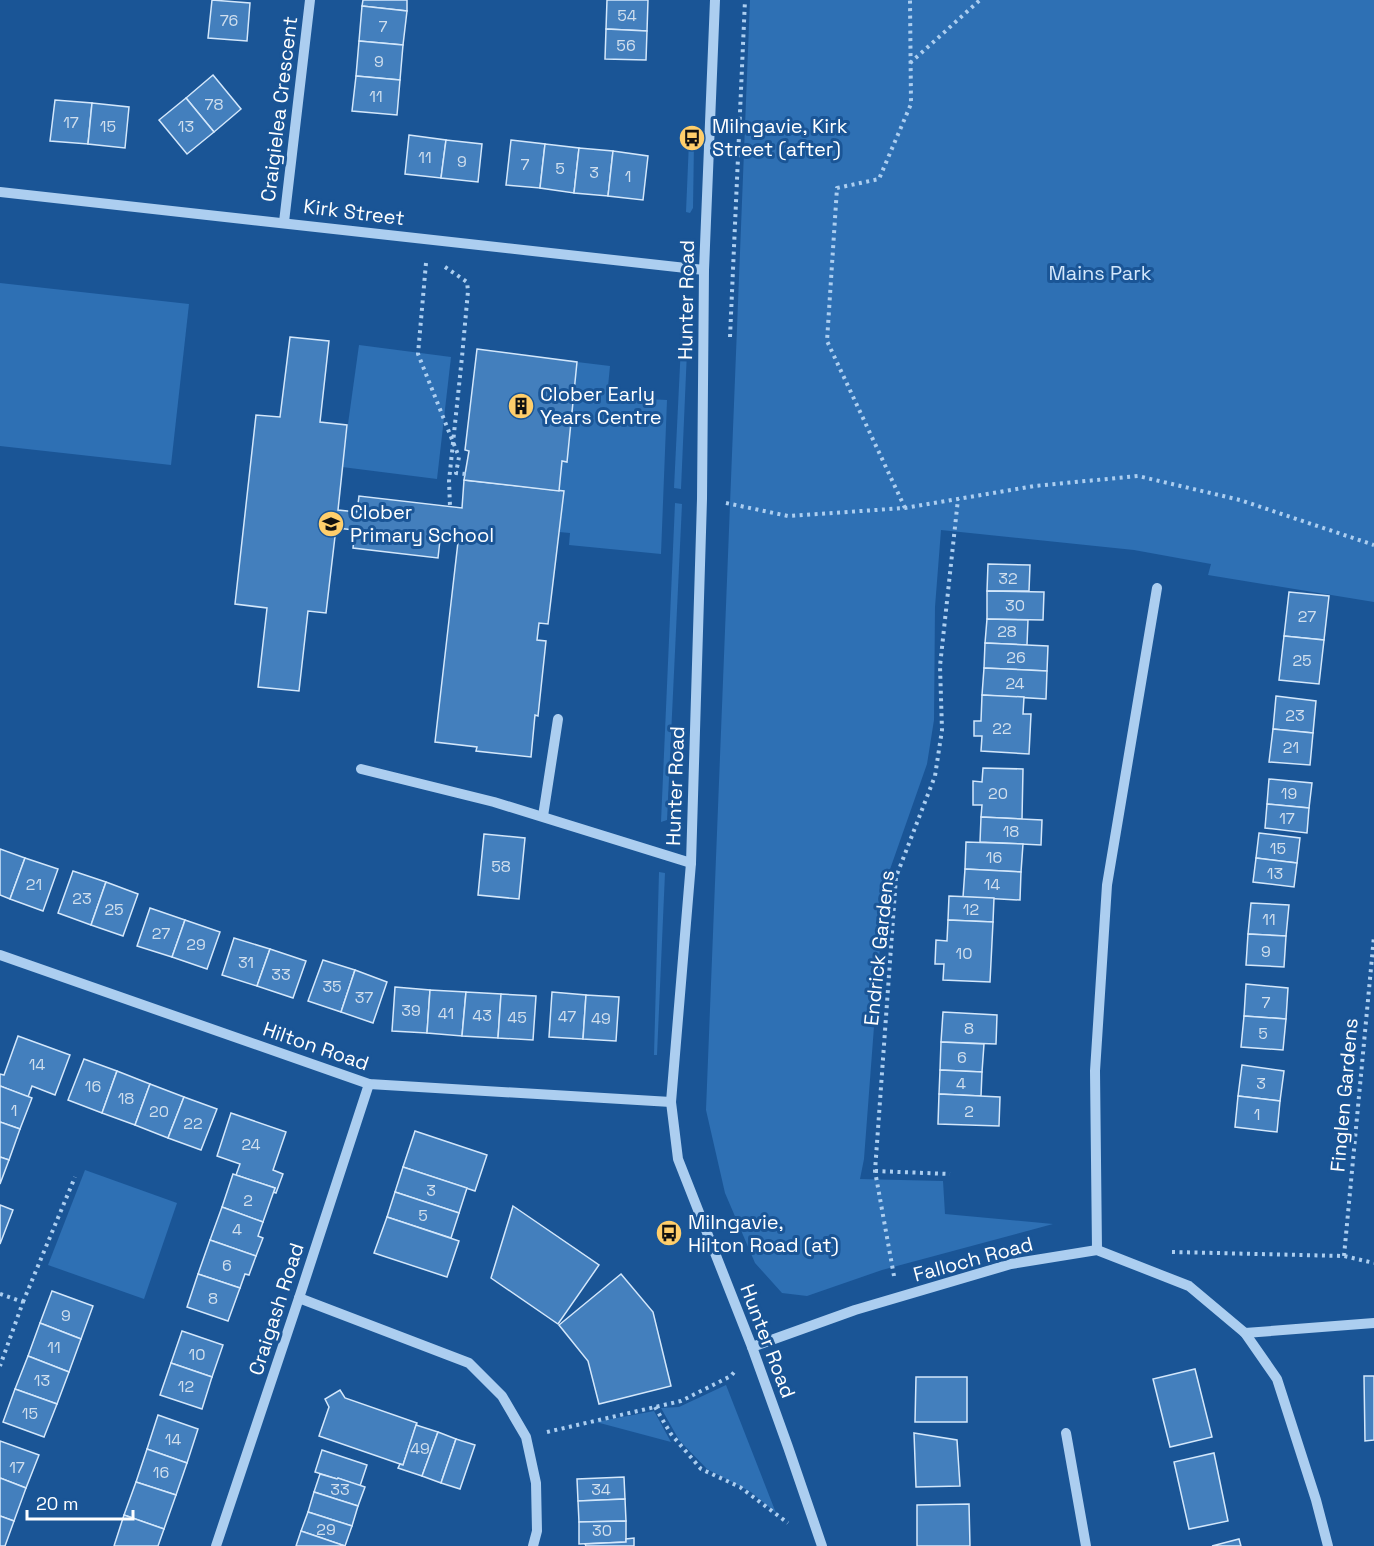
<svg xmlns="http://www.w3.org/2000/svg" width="1374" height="1546" font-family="'Space Grotesk',sans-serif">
  <rect width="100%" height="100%" fill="#1a5596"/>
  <g fill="#2e70b4">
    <polygon points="750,0 1374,0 1374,602 1208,575 1211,564 1134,550 941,530 935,607 934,720 927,764 888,875 881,934 864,1159 860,1179 943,1181 945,1214 1053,1224 882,1270 807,1296 782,1293 755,1263 725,1193 706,1110"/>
    <polygon points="689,141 694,142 693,208 690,213 686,212"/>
    <polygon points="0,283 189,304 171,465 0,446"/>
    <polygon points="683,304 687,315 688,328 681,489 674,488"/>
    <polygon points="359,345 451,357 437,479 342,467"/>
    <polygon points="577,362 610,366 607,397 667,400 661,554 569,545 570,533 559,532 559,491 562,461 567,462"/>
    <polygon points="675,503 682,504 667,820 661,822"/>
    <polygon points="659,872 665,873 657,1055 654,1055"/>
    <polygon points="85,1170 177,1203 144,1299 48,1265"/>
    <polygon points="726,1385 776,1513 751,1492 707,1469 679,1440 661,1408 679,1407"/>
    <polygon points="654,1411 671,1442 596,1422"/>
  </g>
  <g fill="#437fbd" stroke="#d3e7fb" stroke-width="1.5">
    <polygon points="212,0 250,3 247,41 208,38"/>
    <polygon points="363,0 407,0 407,11 362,6"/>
    <polygon points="607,0 648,0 647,31 606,29"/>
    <polygon points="362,6 407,11 403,45 359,41"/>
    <polygon points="606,29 647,31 646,60 605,59"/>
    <polygon points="359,41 403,45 400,80 356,76"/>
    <polygon points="213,75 241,109 214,132 186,98"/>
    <polygon points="356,76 400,80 397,115 352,111"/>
    <polygon points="186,98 214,132 187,154 159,120"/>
    <polygon points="55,100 92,103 88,144 50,141"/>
    <polygon points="92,103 129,107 125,148 88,144"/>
    <polygon points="409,135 446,140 441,178 405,174"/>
    <polygon points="446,140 482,144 478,182 441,178"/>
    <polygon points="511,140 545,144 540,188 506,185"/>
    <polygon points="545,144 579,148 574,193 540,188"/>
    <polygon points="579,148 613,151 608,196 574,193"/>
    <polygon points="613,151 648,156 643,200 608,196"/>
    <polygon points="290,337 329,341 320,422 347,425 338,510 357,512 359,496 462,508 464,480 564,491 548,624 539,623 537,640 546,641 538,716 535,715 531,757 476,751 477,747 435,742 458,542 440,540 438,558 353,548 355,530 336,528 326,613 308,611 299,691 258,687 267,608 235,604 256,415 280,417"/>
    <polygon points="477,349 577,362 567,462 562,461 559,491 464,480 469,451 465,450"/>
    <polygon points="988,564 1030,565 1029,591 987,591"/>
    <polygon points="987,591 1044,592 1043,620 987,619"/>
    <polygon points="1289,592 1329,596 1324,640 1284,636"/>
    <polygon points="987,619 1028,620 1027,645 985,643"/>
    <polygon points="1284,636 1324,640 1319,684 1279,680"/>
    <polygon points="985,643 1048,646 1047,671 984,668"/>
    <polygon points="984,668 1047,671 1046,699 982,695"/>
    <polygon points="982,695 1024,697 1023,714 1031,714 1029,754 981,751 982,736 974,736 974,721 981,721"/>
    <polygon points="1276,696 1316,701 1313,733 1273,729"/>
    <polygon points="1273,729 1313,733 1310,765 1269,762"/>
    <polygon points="983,768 1023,769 1022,819 981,817 982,805 973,805 973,781 982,782"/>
    <polygon points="1269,779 1312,783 1309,808 1267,804"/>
    <polygon points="1267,804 1309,808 1307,833 1265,828"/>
    <polygon points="981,817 1042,820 1041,845 980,842"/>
    <polygon points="1259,833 1300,838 1297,863 1256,858"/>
    <polygon points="484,834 525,838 519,899 478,895"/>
    <polygon points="966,842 1023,844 1021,872 965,869"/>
    <polygon points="0,849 25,858 10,899 0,895"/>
    <polygon points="25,858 58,869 43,911 10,899"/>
    <polygon points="1256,858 1297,863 1294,887 1253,882"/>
    <polygon points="965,869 1021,872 1020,900 963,897"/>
    <polygon points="73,871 106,882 91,925 58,913"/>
    <polygon points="106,882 138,894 123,936 91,925"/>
    <polygon points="949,896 994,898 993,922 948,920"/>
    <polygon points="1251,903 1289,905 1286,936 1248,934"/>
    <polygon points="150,908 185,920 172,957 137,946"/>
    <polygon points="185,920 220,932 207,969 172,957"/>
    <polygon points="948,920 993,922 990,982 943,980 944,964 935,964 936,940 947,941"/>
    <polygon points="1248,934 1286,936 1284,967 1246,965"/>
    <polygon points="234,938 270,949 257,986 222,975"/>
    <polygon points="270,949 306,961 293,998 257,986"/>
    <polygon points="323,960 355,970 341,1012 308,1001"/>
    <polygon points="355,970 387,982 373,1023 341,1012"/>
    <polygon points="1246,984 1288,988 1286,1019 1244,1016"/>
    <polygon points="395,987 430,990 427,1033 392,1031"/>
    <polygon points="430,990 466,992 462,1036 427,1033"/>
    <polygon points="466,992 501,994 498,1038 462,1036"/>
    <polygon points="552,992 586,995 583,1039 549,1037"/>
    <polygon points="501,994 536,996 533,1040 498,1038"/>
    <polygon points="586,995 619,997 616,1041 583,1039"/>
    <polygon points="943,1012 997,1015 996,1044 941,1042"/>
    <polygon points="1244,1016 1286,1019 1283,1050 1241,1047"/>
    <polygon points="18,1036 70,1055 55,1095 32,1086 28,1097 0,1086 0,1074 4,1075"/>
    <polygon points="941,1042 984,1044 982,1072 940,1070"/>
    <polygon points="84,1059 117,1071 102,1113 68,1100"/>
    <polygon points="1242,1065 1284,1071 1280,1101 1238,1096"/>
    <polygon points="940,1070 982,1072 981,1096 939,1094"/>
    <polygon points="117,1071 150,1084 135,1125 102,1113"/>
    <polygon points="150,1084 184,1097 168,1138 135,1125"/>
    <polygon points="0,1086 32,1098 20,1129 0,1122"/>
    <polygon points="939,1094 1000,1097 999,1126 938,1124"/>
    <polygon points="1238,1096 1280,1101 1277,1132 1235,1127"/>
    <polygon points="184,1097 217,1109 201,1150 168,1138"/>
    <polygon points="231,1113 286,1132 273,1170 283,1174 276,1193 273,1192 275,1188 236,1175 240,1164 217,1156"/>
    <polygon points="0,1122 20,1129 9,1160 0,1157"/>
    <polygon points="415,1131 487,1155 475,1191 403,1167"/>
    <polygon points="0,1157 9,1160 0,1184"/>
    <polygon points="403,1167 467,1188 459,1213 395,1192"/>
    <polygon points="233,1174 275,1188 263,1222 222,1207"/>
    <polygon points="395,1192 459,1213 451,1238 387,1217"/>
    <polygon points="0,1205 13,1210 0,1244"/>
    <polygon points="513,1206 599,1265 558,1324 491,1278"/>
    <polygon points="222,1207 263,1222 258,1236 263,1238 256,1256 210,1240"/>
    <polygon points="387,1217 459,1241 447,1277 374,1253"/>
    <polygon points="210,1240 256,1256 249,1275 245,1274 240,1288 198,1274"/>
    <polygon points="198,1274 240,1288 228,1321 187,1307"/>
    <polygon points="621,1274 653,1312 671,1386 599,1404 588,1361 559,1325"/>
    <polygon points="52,1291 93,1306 81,1339 40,1323"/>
    <polygon points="40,1323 81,1339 69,1372 28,1356"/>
    <polygon points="182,1331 223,1345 212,1377 171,1363"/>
    <polygon points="28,1356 69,1372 57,1404 15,1389"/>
    <polygon points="171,1363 212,1377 202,1409 160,1395"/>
    <polygon points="1195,1369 1212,1437 1170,1447 1153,1379"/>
    <polygon points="1364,1376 1374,1376 1374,1440 1365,1441"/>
    <polygon points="916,1377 967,1377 967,1422 915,1422"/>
    <polygon points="15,1389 57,1404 44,1437 3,1422"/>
    <polygon points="340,1390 345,1398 417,1423 403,1465 319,1436 329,1407 325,1399"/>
    <polygon points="158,1415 198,1429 187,1463 147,1449"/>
    <polygon points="416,1425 438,1432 422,1476 398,1468 400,1464 403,1465"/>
    <polygon points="438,1432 456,1439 441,1483 422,1476"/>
    <polygon points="914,1433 957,1440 960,1486 916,1487"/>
    <polygon points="456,1439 475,1445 460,1489 441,1483"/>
    <polygon points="0,1441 39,1455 26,1488 0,1478"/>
    <polygon points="147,1449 187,1463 176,1495 136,1482"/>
    <polygon points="322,1450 367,1465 360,1486 338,1478 337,1479 315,1472"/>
    <polygon points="1214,1453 1228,1521 1189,1529 1174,1462"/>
    <polygon points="320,1474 337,1479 338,1478 365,1487 358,1506 314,1492"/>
    <polygon points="624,1477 625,1499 578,1501 577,1479"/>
    <polygon points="0,1478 26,1488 14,1521 0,1516"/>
    <polygon points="136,1482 176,1495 164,1529 124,1515"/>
    <polygon points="314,1492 358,1506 352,1526 308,1512"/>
    <polygon points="625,1499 626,1521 579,1522 578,1501"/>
    <polygon points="969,1504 970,1546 917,1546 917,1505"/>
    <polygon points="308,1512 352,1526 345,1546 301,1531"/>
    <polygon points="124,1515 164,1529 158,1546 114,1546"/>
    <polygon points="0,1516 14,1521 5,1546 0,1546"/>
    <polygon points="626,1521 626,1542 579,1544 579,1522"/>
    <polygon points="301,1531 345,1546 296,1546"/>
    <polygon points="634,1538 634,1546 586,1546 585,1544 626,1542 626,1539"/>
    <polygon points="1239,1539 1241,1546 1212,1546"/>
  </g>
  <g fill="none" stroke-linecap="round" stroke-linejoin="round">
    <g stroke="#accef0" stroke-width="4" stroke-dasharray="3 4.5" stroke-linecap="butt">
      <polyline points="910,63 980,0"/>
      <polyline points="426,263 418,354 459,457 456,473 466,474"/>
      <polyline points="445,267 467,282 468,291 462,357 449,481 450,506"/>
      <polyline points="730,337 745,0"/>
      <polyline points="726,503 788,516 905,508 1034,486 1138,476 1240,500 1374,545"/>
      <polyline points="905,508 827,341 837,188 879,179 911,104 910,0"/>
      <polyline points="875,1171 950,1174"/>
      <polyline points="1172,1252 1344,1256 1374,1263"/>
      <polyline points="1344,1256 1374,936"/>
      <polyline points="894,1276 875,1171 896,877 935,776 942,730 940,666 958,499"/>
      <polyline points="0,1294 23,1302 0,1366"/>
      <polyline points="23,1302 75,1177"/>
      <polyline points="655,1407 671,1434 701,1469 740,1487 788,1523"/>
      <polyline points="547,1432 681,1401 731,1376 735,1371"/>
    </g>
    <g stroke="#accef0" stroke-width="10">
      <polyline points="715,0 704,270 702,499 691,863 671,1102 678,1159 752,1347 788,1447 822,1546"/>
      <polyline points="0,192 704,270"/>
      <polyline points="284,222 310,0"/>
      <polyline points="361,769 494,802 691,863"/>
      <polyline points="543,816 558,719"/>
      <polyline points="0,955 369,1084 671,1102"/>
      <polyline points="1097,1250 1095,1071 1107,885 1157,588"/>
      <polyline points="299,1298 469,1363 502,1396 526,1437 536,1483 537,1531 533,1546"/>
      <polyline points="1245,1333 1374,1323"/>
      <polyline points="752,1347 855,1310 1011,1264 1097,1250 1189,1286 1245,1333 1277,1379 1316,1500 1328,1546"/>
      <polyline points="1066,1433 1086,1546"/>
      <polyline points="216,1546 299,1298 369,1084"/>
    </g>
  </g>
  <defs>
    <symbol id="bus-disc" viewBox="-11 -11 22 22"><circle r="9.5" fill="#ffce6b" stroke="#1a5596"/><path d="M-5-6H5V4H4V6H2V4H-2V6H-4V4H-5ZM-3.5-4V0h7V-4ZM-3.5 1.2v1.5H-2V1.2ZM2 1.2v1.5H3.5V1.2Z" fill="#111"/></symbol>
    <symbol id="building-disc" viewBox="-11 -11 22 22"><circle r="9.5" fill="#ffce6b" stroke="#1a5596"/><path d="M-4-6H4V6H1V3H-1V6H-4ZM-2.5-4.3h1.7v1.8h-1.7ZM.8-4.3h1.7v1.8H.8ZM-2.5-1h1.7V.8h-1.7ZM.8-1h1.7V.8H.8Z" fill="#111"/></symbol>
    <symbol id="school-disc" viewBox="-11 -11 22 22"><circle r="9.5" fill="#ffce6b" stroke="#1a5596"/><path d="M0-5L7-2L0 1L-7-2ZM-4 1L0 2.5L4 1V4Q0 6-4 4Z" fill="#111"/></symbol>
  </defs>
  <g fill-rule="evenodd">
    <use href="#bus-disc" x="677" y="123" width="30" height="30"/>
    <use href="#building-disc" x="506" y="391" width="30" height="30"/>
    <use href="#school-disc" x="316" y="509" width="30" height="30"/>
    <use href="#bus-disc" x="654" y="1218" width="30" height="30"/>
  </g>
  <g text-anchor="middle" stroke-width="6" stroke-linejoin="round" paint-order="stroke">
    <g font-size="16" fill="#d0dfee">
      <text x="627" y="21">54</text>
      <text x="229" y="26">76</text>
      <text x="383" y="32">7</text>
      <text x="626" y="51">56</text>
      <text x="379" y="67">9</text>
      <text x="376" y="102">11</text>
      <text x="214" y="110">78</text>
      <text x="71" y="128">17</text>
      <text x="108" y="132">15</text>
      <text x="186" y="132">13</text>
      <text x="425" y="163">11</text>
      <text x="462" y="167">9</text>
      <text x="525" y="170">7</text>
      <text x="560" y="174">5</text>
      <text x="594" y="178">3</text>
      <text x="628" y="182">1</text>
      <text x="1008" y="584">32</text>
      <text x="1015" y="611">30</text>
      <text x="1307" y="622">27</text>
      <text x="1007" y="637">28</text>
      <text x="1016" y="663">26</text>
      <text x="1302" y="666">25</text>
      <text x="1015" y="689">24</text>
      <text x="1295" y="721">23</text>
      <text x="1002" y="734">22</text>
      <text x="1291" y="753">21</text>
      <text x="998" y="799">20</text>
      <text x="1289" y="799">19</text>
      <text x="1287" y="824">17</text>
      <text x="1011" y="837">18</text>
      <text x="1278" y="854">15</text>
      <text x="994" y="863">16</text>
      <text x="501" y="872">58</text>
      <text x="1275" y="879">13</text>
      <text x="34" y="890">21</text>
      <text x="992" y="890">14</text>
      <text x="82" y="904">23</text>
      <text x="114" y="915">25</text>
      <text x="971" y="915">12</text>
      <text x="1269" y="925">11</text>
      <text x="161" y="939">27</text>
      <text x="196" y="950">29</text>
      <text x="1266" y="957">9</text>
      <text x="964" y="959">10</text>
      <text x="246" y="968">31</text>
      <text x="281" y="980">33</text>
      <text x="332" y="992">35</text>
      <text x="364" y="1003">37</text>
      <text x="1266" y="1008">7</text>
      <text x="411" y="1016">39</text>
      <text x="446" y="1019">41</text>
      <text x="482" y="1021">43</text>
      <text x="567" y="1022">47</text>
      <text x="517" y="1023">45</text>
      <text x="601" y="1024">49</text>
      <text x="969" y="1034">8</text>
      <text x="1263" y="1039">5</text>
      <text x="962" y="1063">6</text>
      <text x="37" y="1070">14</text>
      <text x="961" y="1089">4</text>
      <text x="1261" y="1089">3</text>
      <text x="93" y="1092">16</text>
      <text x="126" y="1104">18</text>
      <text x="14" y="1116">1</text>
      <text x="159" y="1117">20</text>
      <text x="969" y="1117">2</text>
      <text x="1257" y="1120">1</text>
      <text x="193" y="1129">22</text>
      <text x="251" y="1150">24</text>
      <text x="431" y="1196">3</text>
      <text x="248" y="1206">2</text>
      <text x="423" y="1221">5</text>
      <text x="237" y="1235">4</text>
      <text x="227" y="1271">6</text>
      <text x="213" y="1304">8</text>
      <text x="66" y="1321">9</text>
      <text x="54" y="1353">11</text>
      <text x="197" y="1360">10</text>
      <text x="42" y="1386">13</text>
      <text x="186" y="1392">12</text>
      <text x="30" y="1419">15</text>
      <text x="173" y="1445">14</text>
      <text x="420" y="1454">49</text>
      <text x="17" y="1473">17</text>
      <text x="161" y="1478">16</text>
      <text x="340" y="1495">33</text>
      <text x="601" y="1495">34</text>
      <text x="326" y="1535">29</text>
      <text x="602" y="1536">30</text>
    </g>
    <g font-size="20" fill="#fff" stroke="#1a5596">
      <text transform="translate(279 109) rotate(-83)" y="7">Craigielea Crescent</text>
      <text transform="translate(354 212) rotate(7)" y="7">Kirk Street</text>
      <text transform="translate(686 300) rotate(-89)" y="7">Hunter Road</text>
      <text transform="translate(675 786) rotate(-88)" y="7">Hunter Road</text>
      <text transform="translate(879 948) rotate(-84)" y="7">Endrick Gardens</text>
      <text transform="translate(316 1046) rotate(19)" y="7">Hilton Road</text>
      <text transform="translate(1344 1095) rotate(-85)" y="7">Finglen Gardens</text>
      <text transform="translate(973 1259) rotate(-15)" y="7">Falloch Road</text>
      <text transform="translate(276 1309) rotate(-72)" y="7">Craigash Road</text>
      <text transform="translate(768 1341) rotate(69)" y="7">Hunter Road</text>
    </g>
    <g font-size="20" fill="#fff" stroke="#1a5596" text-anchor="start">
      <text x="712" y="133">Milngavie, Kirk<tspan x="712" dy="23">Street (after)</tspan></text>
      <text x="540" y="401">Clober Early<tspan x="540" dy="23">Years Centre</tspan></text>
      <text x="350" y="519">Clober<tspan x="350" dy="23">Primary School</tspan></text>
      <text x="688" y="1229">Milngavie,<tspan x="688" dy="23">Hilton Road (at)</tspan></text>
    </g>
    <g font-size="20" fill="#d3e7fb" stroke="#1a5596">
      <text x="1100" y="280">Mains Park</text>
    </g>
  </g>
  <path d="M27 1510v9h106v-9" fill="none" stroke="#ffffff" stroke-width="3"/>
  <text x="36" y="1510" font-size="18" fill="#ffffff" stroke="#1a5596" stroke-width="4.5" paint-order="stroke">20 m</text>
</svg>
